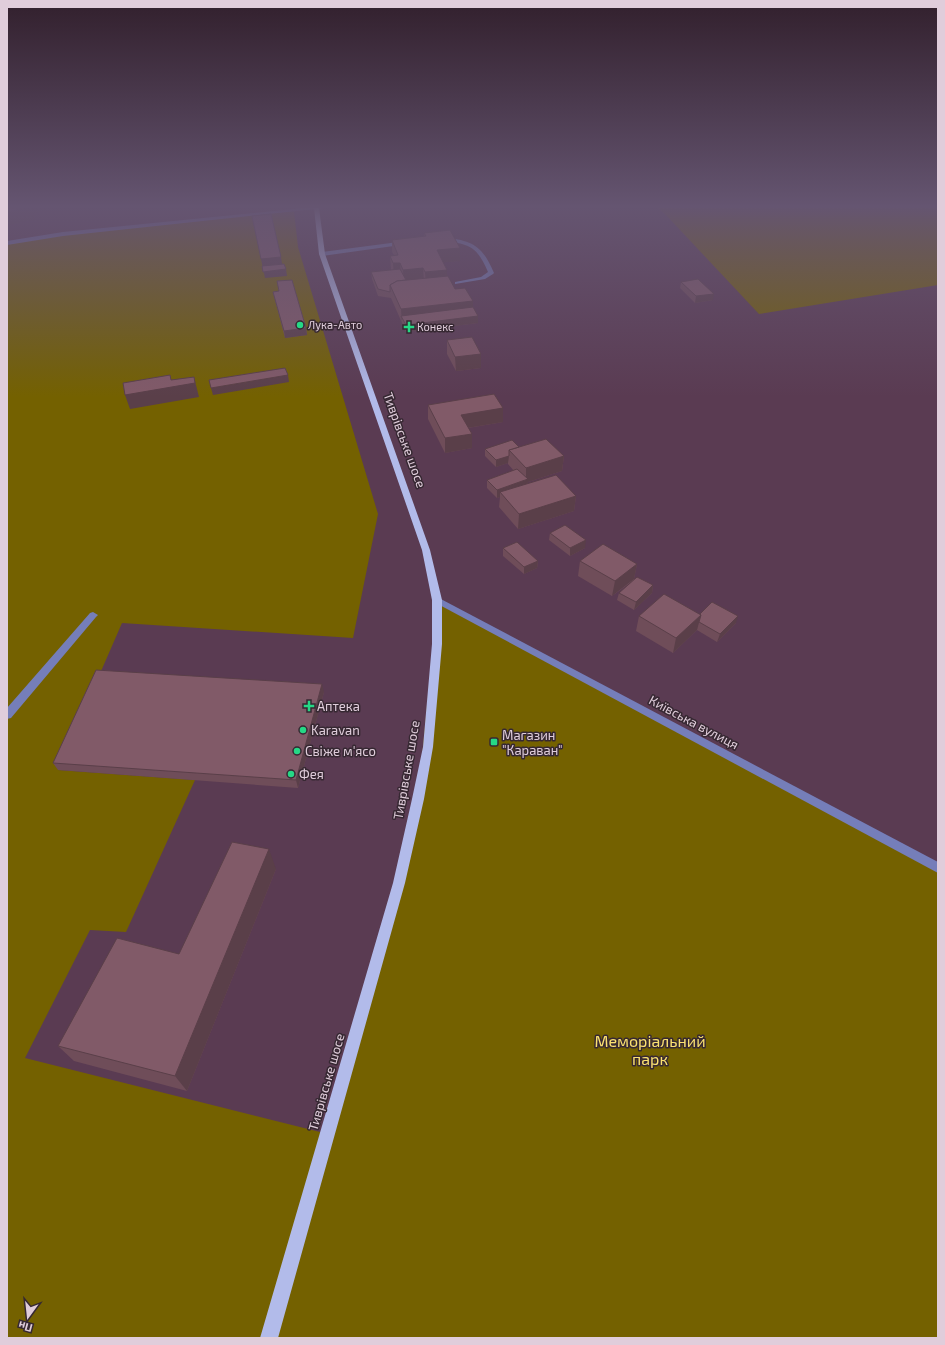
<svg xmlns="http://www.w3.org/2000/svg" width="945" height="1345" font-family="'Exo 2',sans-serif">
  <rect width="100%" height="100%" fill="#5a3b52"/>
  <g fill="#746100">
    <polygon points="658,208 938,208 938,285 759,314 666,215"/>
    <polygon points="294,211 298,247 378,514 353,638 122,623 58,770 195,780 126,932 90,930 25,1058 328,1134 418,799 437,600 938,868 938,1338 7,1338 7,243 34,238"/>
  </g>
  <g fill="none" stroke-linecap="round" stroke-linejoin="round">
    <g fill="#757eb9" fill-rule="evenodd">
      <polygon points="303,208 325,208 63,236 7,245 7,241 63,232"/>
      <path d="M443,237c30,4 39,8 51,36l-1,1 -8,5 -30,5v-2l26,-5 7,-5c-12,-28 -19,-27 -47,-32v-2z"/>
      <polygon points="406,241 409,243 408,244 322,256 319,254 322,252"/>
      <polygon points="437,597 938,862 938,873 434,602 432,600 434,598"/>
      <polygon points="93,612 98,615 96,617 11,718 7,719 7,708 90,613"/>
    </g>
    <polygon fill="#b2bbea" fill-rule="evenodd" points="314,208 319,208 325,254 430,550 442,600 442,644 433,747 424,799 405,883 278,1338 260,1338 393,883 412,799 423,747 432,644 432,600 422,550 319,254"/>
  </g>
  <g fill="#6f4d59">
    <polygon points="424,233 460,248 460,261 443,262 447,270 447,276 455,289 473,307 478,323 406,332 391,298 378,296 372,279 371,272 391,270 390,256 394,255 392,252 392,240 424,236"/>
    <polygon points="277,281 306,328 307,335 285,338 273,292 279,291"/>
    <polygon points="681,282 713,300 695,303 680,288"/>
    <polygon points="447,340 481,368 456,371 447,354"/>
    <polygon points="428,405 503,422 468,428 472,448 445,453 428,419"/>
    <polygon points="519,447 564,456 562,471 528,482 528,484 576,496 574,511 518,529 499,507 500,497 497,498 487,488 487,480 514,471 508,464 508,463 496,467 485,456 485,449"/>
    <polygon points="550,533 585,548 570,556 549,540"/>
    <polygon points="503,548 538,561 537,568 524,574 503,556"/>
    <polygon points="580,561 637,564 634,579 653,585 652,593 634,610 617,600 619,593 630,583 612,596 578,576"/>
    <polygon points="700,614 736,623 717,642 697,630 673,653 636,631 639,616"/>
    <polygon points="324,692 298,788 58,770 53,763"/>
    <polygon points="276,869 187,1091 74,1061 58,1046 179,954"/>
  </g>
  <g fill="#5a3f49">
    <polygon points="25,208 44,208 45,211 34,213 36,219 9,225 7,220 7,212"/>
    <polygon points="460,248 460,261 437,263 437,250"/>
    <polygon points="281,257 283,270 286,269 287,276 265,278 261,259"/>
    <polygon points="393,263 400,263 401,276 394,276"/>
    <polygon points="423,268 424,281 404,283 403,270"/>
    <polygon points="447,270 447,283 426,285 425,272"/>
    <polygon points="714,294 713,300 695,303 696,296"/>
    <polygon points="473,301 473,314 401,316 402,323 401,309"/>
    <polygon points="478,316 478,323 406,332 406,325"/>
    <polygon points="306,328 307,335 285,338 284,331"/>
    <polygon points="481,354 481,368 456,371 455,357"/>
    <polygon points="170,375 173,386 194,377 199,397 130,409 125,395"/>
    <polygon points="288,375 289,382 213,395 211,388"/>
    <polygon points="503,408 503,422 461,429 461,415"/>
    <polygon points="472,434 472,448 445,453 445,438"/>
    <polygon points="509,456 508,463 496,467 496,460"/>
    <polygon points="564,456 562,471 528,482 527,487 500,492 500,497 497,498 497,490 526,480 526,468"/>
    <polygon points="576,496 574,511 518,529 519,514"/>
    <polygon points="586,540 585,548 570,556 570,548"/>
    <polygon points="538,561 537,568 524,574 524,567"/>
    <polygon points="637,564 634,579 612,596 615,581"/>
    <polygon points="653,585 652,593 634,610 636,602"/>
    <polygon points="701,615 697,630 673,653 676,638"/>
    <polygon points="738,616 736,623 717,642 720,634"/>
    <polygon points="322,684 324,692 298,788 296,780"/>
    <polygon points="269,849 276,869 187,1091 175,1076"/>
  </g>
  <g fill="#815a68" stroke="#5a3f49">
    <polygon points="7,208 25,208 7,212"/>
    <polygon points="271,214 281,257 261,259 252,216"/>
    <polygon points="450,230 460,248 437,250 447,270 425,272 423,268 403,270 400,263 393,263 390,256 398,255 392,240 426,236 424,233"/>
    <polygon points="284,264 286,269 263,272 262,266"/>
    <polygon points="400,269 406,280 397,281 390,285 390,292 378,289 371,272"/>
    <polygon points="448,276 455,289 465,288 473,301 401,309 390,285 397,281"/>
    <polygon points="698,279 714,294 696,296 681,282"/>
    <polygon points="292,280 306,328 284,331 273,292 279,291 277,281"/>
    <polygon points="473,307 478,316 406,325 401,316"/>
    <polygon points="472,337 481,354 455,357 447,340"/>
    <polygon points="285,368 288,375 211,388 209,380"/>
    <polygon points="170,375 171,380 194,377 195,383 125,395 123,383"/>
    <polygon points="494,394 503,408 461,415 472,434 445,438 428,405"/>
    <polygon points="546,439 564,456 526,468 509,450"/>
    <polygon points="512,440 519,447 509,450 509,456 496,460 485,449"/>
    <polygon points="517,469 528,479 497,490 487,480"/>
    <polygon points="556,475 576,496 519,514 500,492"/>
    <polygon points="565,525 586,540 570,548 550,533"/>
    <polygon points="517,542 538,561 524,567 503,548"/>
    <polygon points="603,544 637,564 615,581 580,561"/>
    <polygon points="637,577 653,585 636,602 619,593"/>
    <polygon points="664,594 701,615 676,638 639,616"/>
    <polygon points="712,602 738,616 720,634 699,622 701,615 700,614"/>
    <polygon points="96,670 322,684 296,780 53,763"/>
    <polygon points="232,842 269,849 175,1076 58,1046 117,938 179,954"/>
  </g>
  <linearGradient id="sky" x2="0" y2="1"><stop stop-color="#32202d"/><stop offset="0.52" stop-color="#655571"/><stop offset="1" stop-color="#655571" stop-opacity="0"/></linearGradient>
  <rect width="945" height="397" fill="url(#sky)"/>
  <g fill="#26d886" stroke="#362832" stroke-width="1.5">
    <circle cx="300" cy="325" r="4"/>
    <path d="M407 321h4v4h4v4h-4v4h-4v-4h-4v-4h4z"/>
    <path d="M307 700h4v4h4v4h-4v4h-4v-4h-4v-4h4z"/>
    <circle cx="303" cy="730" r="4"/>
    <rect x="490" y="738" width="8" height="8" rx="2"/>
    <circle cx="297" cy="751" r="4"/>
    <circle cx="291" cy="774" r="4"/>
  </g>
  <g text-anchor="middle" stroke-width="3" stroke-linejoin="round" paint-order="stroke">
    <g font-size="11" fill="#e0cddb" stroke="#362832" text-anchor="start">
      <text x="308" y="329">Лука-Авто</text>
      <text x="417" y="331">Конекс</text>
    </g>
    <g font-size="13" fill="#e0cddb" stroke="#362832">
      <text transform="translate(405 440) rotate(70)" y="5">Тиврівське шосе</text>
      <text transform="translate(694 722) rotate(28)" y="5">Київська вулиця</text>
      <text transform="translate(406 770) rotate(-80)" y="5">Тиврівське шосе</text>
      <text transform="translate(326 1082) rotate(-74)" y="5">Тиврівське шосе</text>
    </g>
    <g font-size="13" fill="#e0cddb" stroke="#362832" text-anchor="start">
      <text x="317" y="711">Аптека</text>
      <text x="311" y="735">Karavan</text>
      <text x="502" y="740">Магазин<tspan x="502" dy="15">"Караван"</tspan></text>
      <text x="305" y="756">Свіже м'ясо</text>
      <text x="299" y="779">Фея</text>
    </g>
    <g font-size="16" fill="#fce271" stroke="#362832">
      <text x="650" y="1047">Меморіальний<tspan x="650" dy="18">парк</tspan></text>
    </g>
  </g>
  <rect width="945" height="1345" fill="none" stroke="#e0cddb" stroke-width="16"/>
  <g transform="translate(28 1317) rotate(195)" stroke="#362832" stroke-width="3" paint-order="stroke">
  <path d="M0-3L7 15L0 10L-7 15Z" fill="#e0cddb"/>
  <text y="-6" font-size="11" font-weight="bold" text-anchor="middle" fill="#e0cddb">Пн</text>
  </g>
</svg>
